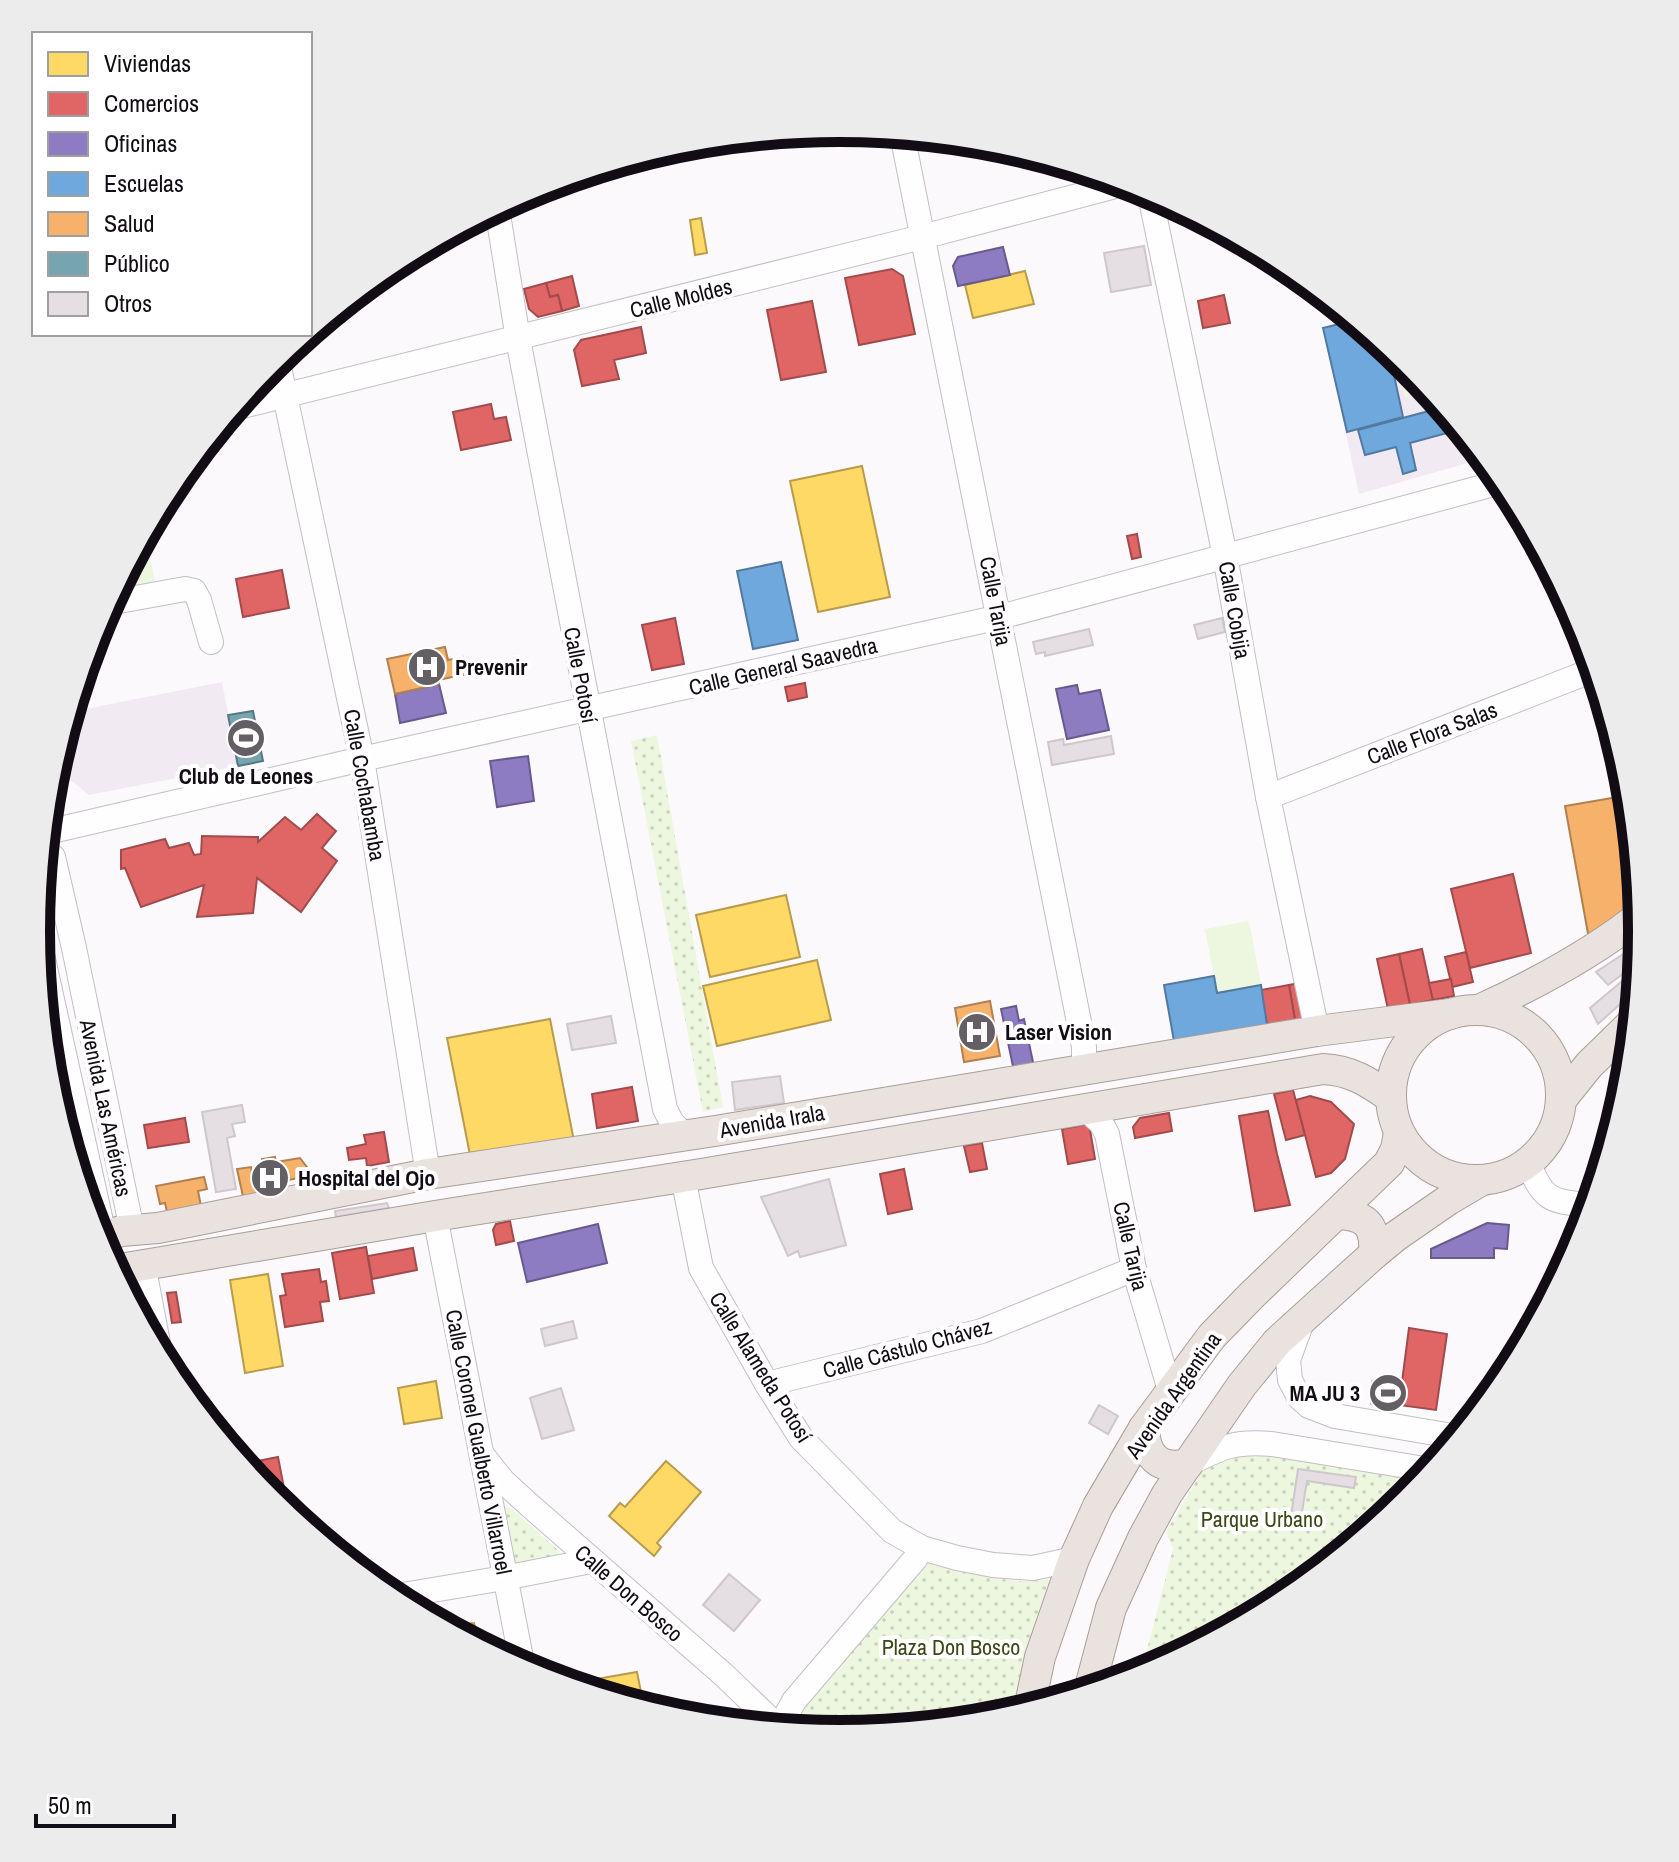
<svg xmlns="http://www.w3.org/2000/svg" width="1679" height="1862" font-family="'Archivo Narrow',sans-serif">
  <defs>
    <pattern id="park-dots" width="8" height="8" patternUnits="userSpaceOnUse" patternTransform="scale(2)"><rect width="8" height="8" fill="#edf6de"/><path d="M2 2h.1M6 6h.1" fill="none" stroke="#cad2be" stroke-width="1.8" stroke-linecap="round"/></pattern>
  </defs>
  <rect width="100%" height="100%" fill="#fbf9fc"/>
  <g fill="#f1eaf2">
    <polygon points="1355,320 1408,363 1485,458 1359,494 1323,328"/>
    <polygon points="222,682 238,766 89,795 68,778 61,742 70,712"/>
  </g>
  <g fill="url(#park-dots)">
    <polygon points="657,735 723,1107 703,1112 631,741"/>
    <polygon points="1243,1444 1431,1471 1407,1499 1286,1599 1147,1673 1129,1679 1142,1669 1173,1549 1166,1532 1202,1471 1219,1454"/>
    <polygon points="507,1507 513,1510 559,1551 559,1556 522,1566 512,1562 502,1508"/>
    <path d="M932,1562c36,9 83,26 119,16l-18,51 -20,85 -17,5 -157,15 -35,-3 -3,-14 4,-10 120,-144z"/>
  </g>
  <g fill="#edf6de">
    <polygon points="1393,350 1408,363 1430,390 1405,397"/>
    <polygon points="147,540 155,582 116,589 141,542"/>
    <polygon points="1249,921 1261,985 1217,993 1205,929"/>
  </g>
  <g fill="#ffd966" stroke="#b89c4d" stroke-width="2">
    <polygon points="701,218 707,253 695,255 690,220"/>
    <polygon points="1025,271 1034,304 973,318 965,285"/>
    <polygon points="862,466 890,597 818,612 790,481"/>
    <polygon points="786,895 800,957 710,977 696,915"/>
    <polygon points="817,960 831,1020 717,1046 703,986"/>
    <polygon points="550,1019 574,1141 471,1160 447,1038"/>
    <polygon points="268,1274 283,1366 245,1373 230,1280"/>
    <polygon points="436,1381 442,1418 404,1424 398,1388"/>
    <polygon points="666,1461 701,1492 657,1543 661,1547 654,1556 609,1516 620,1503 625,1507"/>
    <polygon points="448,1618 456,1619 466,1624 474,1623 479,1645 433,1620"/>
    <polygon points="637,1672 644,1707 648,1706 649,1709 568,1684"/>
  </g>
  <g fill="#e06666" stroke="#a24b4d" stroke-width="2">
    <polygon points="892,269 903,276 915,334 859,345 845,278"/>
    <polygon points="572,276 579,306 562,311 558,295 550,297 546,283"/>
    <polygon points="546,283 550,297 558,295 562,311 538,317 529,309 524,289"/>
    <polygon points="1224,295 1230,323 1203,328 1198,301"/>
    <polygon points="812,301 826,372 781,380 767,310"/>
    <polygon points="641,327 646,353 614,360 619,379 582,386 574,350 581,340"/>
    <polygon points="491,404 494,419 506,417 511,440 461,450 453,412"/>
    <polygon points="1137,534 1141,557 1132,559 1127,536"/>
    <polygon points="282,570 289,608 243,617 236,579"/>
    <polygon points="675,618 684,664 652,670 642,625"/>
    <polygon points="805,683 807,697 788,701 785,687"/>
    <polygon points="317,814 336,831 322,848 337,861 301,912 257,878 253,913 197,917 204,885 141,907 125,868 121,869 121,850 165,839 169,848 189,843 194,855 201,854 202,836 258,837 258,842 285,817 301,830"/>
    <polygon points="1513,874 1531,953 1470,968 1451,889"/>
    <polygon points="1422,949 1433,1000 1410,1005 1399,954"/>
    <polygon points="1466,952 1473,982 1452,987 1445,957"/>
    <polygon points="1399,954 1410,1005 1388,1009 1377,959"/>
    <polygon points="1451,979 1454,996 1433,1000 1429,983"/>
    <polygon points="1304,982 1304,1019 1295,1020 1289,985"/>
    <polygon points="1289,985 1295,1020 1267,1025 1261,990"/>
    <polygon points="632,1087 638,1121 597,1128 592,1094"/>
    <polygon points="1293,1090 1305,1135 1286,1140 1274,1094"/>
    <polygon points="1310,1096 1331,1102 1354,1124 1345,1159 1331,1173 1316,1177 1296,1100"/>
    <polygon points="1268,1111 1277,1154 1290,1205 1255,1211 1239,1116"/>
    <polygon points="1169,1113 1172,1131 1135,1138 1133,1127 1140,1118"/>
    <polygon points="185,1118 189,1142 148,1148 144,1125"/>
    <polygon points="1089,1124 1095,1159 1068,1164 1062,1129"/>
    <polygon points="384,1132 389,1162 367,1166 366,1158 349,1160 347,1148 366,1144 364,1135"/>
    <polygon points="982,1143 987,1169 970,1172 964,1146"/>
    <polygon points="904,1169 912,1209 888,1214 880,1174"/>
    <polygon points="510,1221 514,1241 496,1245 493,1230 496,1224"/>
    <polygon points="366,1247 374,1293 340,1299 332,1253"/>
    <polygon points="413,1248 417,1270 372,1279 368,1256"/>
    <polygon points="319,1269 321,1282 326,1281 329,1301 320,1302 323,1321 285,1327 280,1296 286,1295 282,1274"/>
    <polygon points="176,1292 181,1322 172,1323 167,1293"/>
    <polygon points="1409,1328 1447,1334 1436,1410 1399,1405"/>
    <polygon points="278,1457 284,1488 265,1491 242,1464"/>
  </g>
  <g fill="#8e7cc3" stroke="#695a8e" stroke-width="2">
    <polygon points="1003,247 1010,275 958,286 953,266 958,257"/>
    <polygon points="439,684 446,713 400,723 395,694"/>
    <polygon points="1077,685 1079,694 1100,690 1109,730 1067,739 1056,689"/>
    <polygon points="528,756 534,801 497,807 490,761"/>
    <polygon points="1016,1006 1019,1021 1024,1019 1034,1067 1014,1071 1001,1009"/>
    <polygon points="1487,1223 1509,1225 1507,1249 1494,1248 1494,1258 1431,1258 1431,1249"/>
    <polygon points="598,1224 607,1263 527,1282 518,1243"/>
  </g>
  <g fill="#6fa8dc" stroke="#5379a0" stroke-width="2">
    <polygon points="1355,320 1388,347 1403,417 1347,432 1323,328"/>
    <polygon points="1444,407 1462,429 1410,443 1416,470 1403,474 1396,447 1365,455 1358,430"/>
    <polygon points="781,562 798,640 753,649 737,571"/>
    <polygon points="1214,976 1217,993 1261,985 1267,1025 1174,1041 1164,985"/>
  </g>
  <g fill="#f6b26b" stroke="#b28051" stroke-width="2">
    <polygon points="445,647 448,660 463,657 467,674 438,680 439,684 395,694 387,659"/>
    <polygon points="1624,796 1637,869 1640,898 1625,901 1627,914 1589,939 1565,806"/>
    <polygon points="990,1001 1000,1056 964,1062 955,1008"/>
    <polygon points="275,1157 276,1162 300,1158 313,1175 278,1182 282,1199 244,1201 237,1169 251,1167 252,1172 264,1169 262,1159"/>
    <polygon points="204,1177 207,1189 198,1191 201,1206 167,1212 165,1203 160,1204 156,1186"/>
  </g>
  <polygon fill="#76a5af" stroke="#587780" stroke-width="2" points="253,711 263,761 238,766 228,715"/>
  <g fill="#e5dee3" stroke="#cec8cd" stroke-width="2">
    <polygon points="1144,246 1151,285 1111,292 1104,253"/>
    <polygon points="1222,618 1225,632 1198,639 1194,625"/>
    <polygon points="1089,629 1093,645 1045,656 1045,652 1036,654 1033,642"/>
    <polygon points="1111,736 1114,754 1052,765 1048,742 1063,739 1064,745"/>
    <polygon points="1637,945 1641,948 1640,961 1608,985 1596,972"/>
    <polygon points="1634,971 1639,975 1637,989 1598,1024 1590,1008"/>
    <polygon points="611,1016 616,1043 572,1050 567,1024"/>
    <polygon points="780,1076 784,1103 735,1110 732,1082"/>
    <polygon points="242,1105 245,1122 232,1124 235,1136 227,1138 236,1189 216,1192 202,1112"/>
    <polygon points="829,1179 846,1245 800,1257 798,1251 788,1256 761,1197"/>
    <polygon points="387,1203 389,1208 336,1217 335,1211"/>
    <polygon points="573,1321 577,1338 545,1346 541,1329"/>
    <polygon points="1372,1381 1387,1382 1386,1405 1371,1404"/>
    <polygon points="561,1388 574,1430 542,1439 530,1398"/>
    <polygon points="1099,1405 1118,1416 1108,1434 1089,1423"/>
    <polygon points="1298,1469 1356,1477 1354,1488 1307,1481 1300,1524 1290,1523"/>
    <polygon points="729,1574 760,1600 734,1631 703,1605"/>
  </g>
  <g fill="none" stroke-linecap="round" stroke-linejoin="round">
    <defs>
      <g id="minor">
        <polyline points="902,134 1084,1047 1084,1059 1081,1069"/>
        <polyline points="1149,190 1225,556 1268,797 1317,1031"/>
        <polyline points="497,208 518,339 665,1109 672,1123 685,1135"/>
        <polyline points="277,358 362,759 428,1174"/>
        <polyline points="234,408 922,237 1127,183"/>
        <polyline points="108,603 185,589 194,591 199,600 211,642"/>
        <polyline points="1268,797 1596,669"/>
        <polyline points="56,830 362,759 1000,617 1505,481"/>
        <polyline points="53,857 74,948 132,1230"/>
        <polyline points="36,927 104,1235"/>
        <polyline points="1085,1108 1101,1123 1107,1134 1134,1269 1170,1390"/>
        <path d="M1528,1163c17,40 22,37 64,43"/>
        <polyline points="683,1177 701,1268 767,1384 801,1438 892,1531 922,1548 957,1558 993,1565 1033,1568 1074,1559"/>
        <polyline points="435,1216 523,1668"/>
        <polyline points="143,1264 161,1359"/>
        <polyline points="1303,1319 1288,1360 1290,1380 1299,1397 1309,1406 1335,1416 1458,1437"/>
        <polyline points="767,1384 982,1331 1134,1269"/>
        <polyline points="483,1456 503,1481 527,1503 725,1676 780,1729"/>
        <path d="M1188,1464c34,-17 45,-23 84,-20l159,26"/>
        <polyline points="391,1597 504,1578 591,1561"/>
        <polyline points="779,1728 794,1701 915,1559 922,1548"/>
      </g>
      <g id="major">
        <circle cx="1476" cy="1095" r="85"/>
        <path d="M1479,1010c57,-26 113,-56 162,-95"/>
        <polyline points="1561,1100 1589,1065 1634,1021"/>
        <path d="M1337,1214c29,1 39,11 37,40"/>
        <polyline points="97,1239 121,1231 158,1228 428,1174 715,1131 1317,1031 1450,1014"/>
        <path d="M114,1270l321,-54 266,-42 622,-105c27,1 46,13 67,28"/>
        <path d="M1144,1428c1,28 15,43 44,36"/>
        <polyline points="1089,1691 1111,1608 1143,1538 1167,1494 1242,1385 1277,1342 1374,1254 1396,1236 1448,1200 1482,1180"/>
        <polyline points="1029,1709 1040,1657 1074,1559 1098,1506 1144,1428 1212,1336 1252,1295 1389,1163 1396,1149 1399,1133"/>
      </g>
    </defs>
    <use href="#minor" stroke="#c3bec4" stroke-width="26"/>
    <use href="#major" stroke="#aa9d98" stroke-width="32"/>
    <use href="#minor" stroke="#fefeff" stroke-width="24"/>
    <use href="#major" stroke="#e9e2de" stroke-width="30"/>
  </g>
  <defs>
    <symbol id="hospital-disc" viewBox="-11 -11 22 22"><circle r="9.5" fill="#645f65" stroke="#fff"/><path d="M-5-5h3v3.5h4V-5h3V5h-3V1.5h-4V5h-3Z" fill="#fff"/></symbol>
    <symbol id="stadium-disc" viewBox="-11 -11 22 22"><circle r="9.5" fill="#645f65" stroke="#fff"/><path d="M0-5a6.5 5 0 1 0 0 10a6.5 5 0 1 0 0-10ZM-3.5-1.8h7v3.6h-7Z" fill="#fff"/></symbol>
  </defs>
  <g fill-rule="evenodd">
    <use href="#hospital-disc" x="405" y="645" width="44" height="44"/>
    <use href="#stadium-disc" x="224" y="716" width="44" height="44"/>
    <use href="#hospital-disc" x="955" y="1010" width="44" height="44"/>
    <use href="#hospital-disc" x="248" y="1156" width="44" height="44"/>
    <use href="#stadium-disc" x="1366" y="1371" width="44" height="44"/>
  </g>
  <g text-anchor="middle" stroke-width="8" stroke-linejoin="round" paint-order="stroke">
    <g font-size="22" fill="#120c14" stroke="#fff">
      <text transform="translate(681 298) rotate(-14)" y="8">Calle Moldes</text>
      <text transform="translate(996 601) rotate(79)" y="8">Calle Tarija</text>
      <text transform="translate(1235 610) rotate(80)" y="8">Calle Cobija</text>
      <text transform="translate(783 666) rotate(-13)" y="8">Calle General Saavedra</text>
      <text transform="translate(581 675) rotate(79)" y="8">Calle Potosí</text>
      <text transform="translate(1432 733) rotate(-21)" y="8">Calle Flora Salas</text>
      <text transform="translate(365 785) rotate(80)" y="8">Calle Cochabamba</text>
      <text transform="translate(106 1108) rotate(78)" y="8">Avenida Las Américas</text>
      <text transform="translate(772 1121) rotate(-10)" y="8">Avenida Irala</text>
      <text transform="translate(1131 1246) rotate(77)" y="8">Calle Tarija</text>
      <text transform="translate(907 1348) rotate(-15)" y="8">Calle Cástulo Chávez</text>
      <text transform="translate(761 1367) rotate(58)" y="8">Calle Alameda Potosí</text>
      <text transform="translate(1173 1395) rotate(-55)" y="8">Avenida Argentina</text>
      <text transform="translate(479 1442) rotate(79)" y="8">Calle Coronel Gualberto Villarroel</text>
      <text transform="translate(629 1593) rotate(41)" y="8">Calle Don Bosco</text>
    </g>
    <g font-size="22" font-weight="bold" fill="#120c14" stroke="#fff" text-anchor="start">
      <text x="455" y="675">Prevenir</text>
      <text x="246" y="784" text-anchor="middle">Club de Leones</text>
      <text x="1005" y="1040">Laser Vision</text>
      <text x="298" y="1186">Hospital del Ojo</text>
      <text x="1360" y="1401" text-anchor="end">MA JU 3</text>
    </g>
    <g font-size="22" fill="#394815" stroke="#fff">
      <text x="1262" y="1527">Parque Urbano</text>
      <text x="951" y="1655">Plaza Don Bosco</text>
    </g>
  </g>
  <path d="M0 0H1679V1862H0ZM50 931a789 789 0 1 1 1578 0a789 789 0 1 1-1578 0Z" fill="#ececec" fill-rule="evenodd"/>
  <path fill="none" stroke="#120c14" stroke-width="10" d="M50 931a789 789 0 1 1 1578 0a789 789 0 1 1-1578 0Z"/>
  <rect x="32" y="32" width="280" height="304" fill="#ffffff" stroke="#a09ea1" stroke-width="2"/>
  <rect x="48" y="52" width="40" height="24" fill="#ffd966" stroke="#a09ea1" stroke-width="2"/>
  <text x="104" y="72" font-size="24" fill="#120c14">Viviendas</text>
  <rect x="48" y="92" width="40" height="24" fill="#e06666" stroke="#a09ea1" stroke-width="2"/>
  <text x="104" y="112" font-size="24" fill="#120c14">Comercios</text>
  <rect x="48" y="132" width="40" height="24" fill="#8e7cc3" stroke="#a09ea1" stroke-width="2"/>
  <text x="104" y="152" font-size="24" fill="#120c14">Oficinas</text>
  <rect x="48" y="172" width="40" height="24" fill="#6fa8dc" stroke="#a09ea1" stroke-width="2"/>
  <text x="104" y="192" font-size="24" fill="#120c14">Escuelas</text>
  <rect x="48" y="212" width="40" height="24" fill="#f6b26b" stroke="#a09ea1" stroke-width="2"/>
  <text x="104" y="232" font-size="24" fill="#120c14">Salud</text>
  <rect x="48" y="252" width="40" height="24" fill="#76a5af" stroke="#a09ea1" stroke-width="2"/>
  <text x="104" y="272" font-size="24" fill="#120c14">Público</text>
  <rect x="48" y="292" width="40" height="24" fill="#e5dee3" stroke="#a09ea1" stroke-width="2"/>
  <text x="104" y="312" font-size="24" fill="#120c14">Otros</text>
  <path d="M36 1814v12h138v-12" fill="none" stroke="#120c14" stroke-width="4"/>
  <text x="48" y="1814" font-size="24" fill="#120c14" stroke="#ffffff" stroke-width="6" paint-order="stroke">50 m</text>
</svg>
